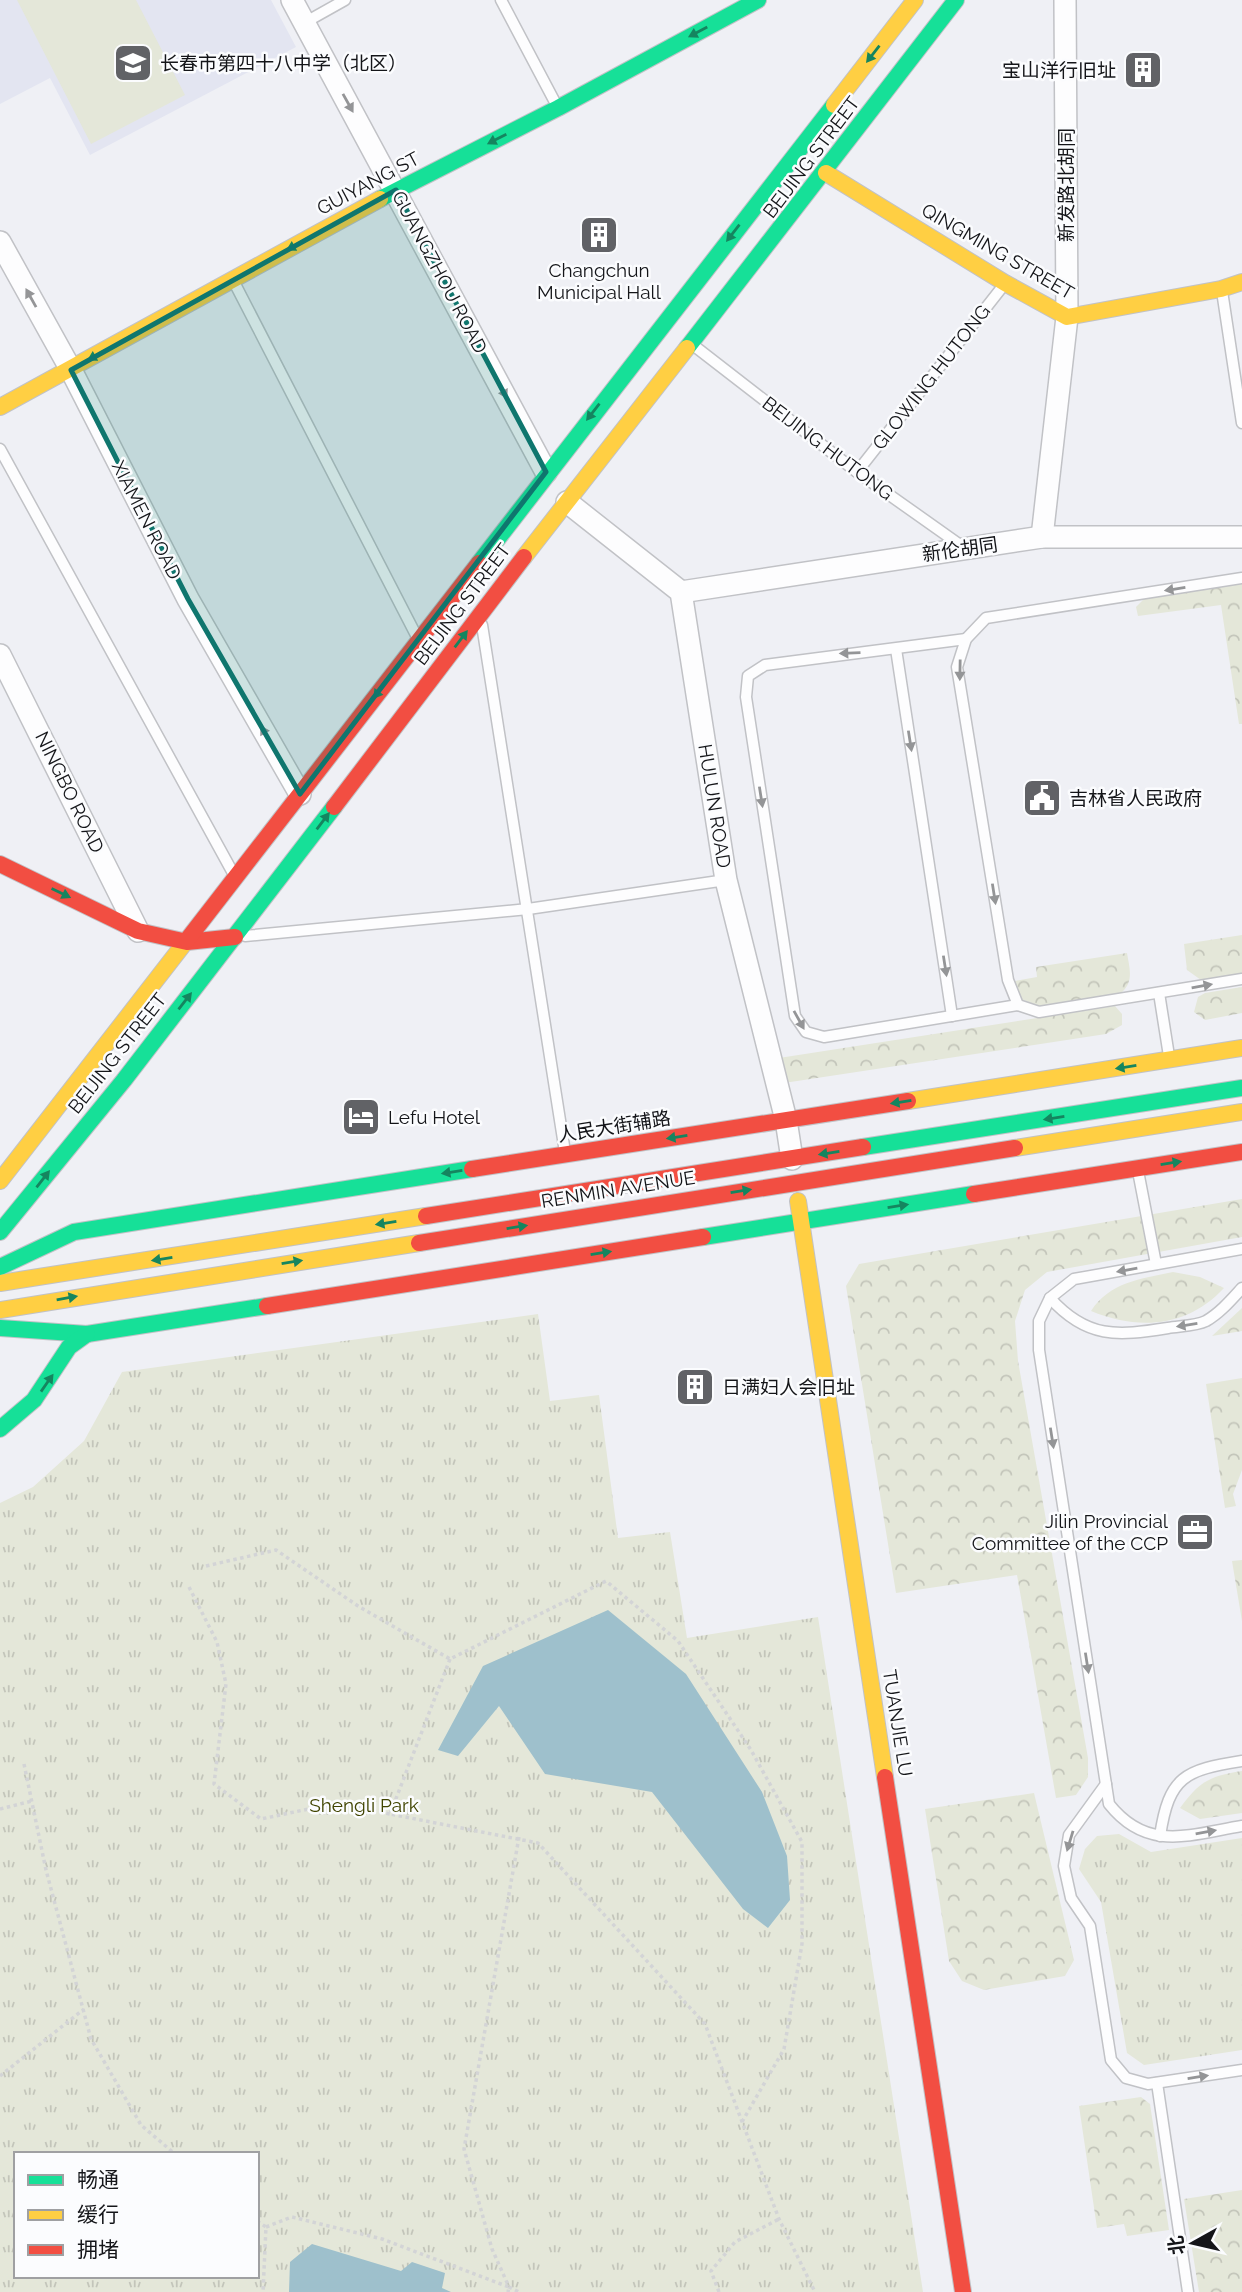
<svg xmlns="http://www.w3.org/2000/svg" width="1242" height="2292" font-family="Raleway,'Noto Sans SC',sans-serif">
  <defs>
    <pattern id="grass-tufts" width="24" height="20" patternUnits="userSpaceOnUse" patternTransform="scale(1.75)"><rect width="24" height="20" fill="#e4e7d9"/><path d="M3 7l-1-3M5 7V3M7 7l1-3M15 17l-1-3M17 17v-4M19 17l1-3" fill="none" stroke="#c3c5ba"/></pattern>
    <pattern id="forest-crowns" width="20" height="18" patternUnits="userSpaceOnUse" patternTransform="scale(1.75)"><rect width="20" height="18" fill="#e4e7d9"/><path d="M2 6a3 3 0 1 1 6 0M12 15a3 3 0 1 1 6 0" fill="none" stroke="#c3c5ba"/></pattern>
  </defs>
  <rect width="100%" height="100%" fill="#eff0f5"/>
  <polygon fill="#e3e5f1" points="0,0 271,0 296,47 90,155 50,78 0,104"/>
  <g fill="url(#grass-tufts)" fill-rule="evenodd">
    <path d="M538,1314l12,87 49,-6 19,143 52,-6 17,106 131,-21 105,675h-923v-789l33,-16 51,-46 38,-69zM16,2154h241v122h-241z"/>
    <polygon points="1119,1834 1151,1852 1242,1838 1242,2050 1144,2065 1127,2053 1101,1902 1079,1869 1085,1849 1097,1836"/>
  </g>
  <g fill="url(#forest-crowns)">
    <polygon points="1242,584 1242,724 1239,724 1221,605 1138,616 1136,607 1144,599"/>
    <polygon points="1242,935 1242,973 1201,980 1187,970 1184,944"/>
    <path d="M1127,953c3,17 7,30 -7,41l-78,13 -21,-8 -6,-18 22,-4 -1,-10z"/>
    <polygon points="1242,987 1242,1013 1205,1020 1194,1012 1198,997 1205,993"/>
    <polygon points="1115,1006 1122,1014 1122,1025 1106,1034 784,1083 779,1058"/>
    <polygon points="1242,1199 1242,1237 1047,1272 1025,1290 1015,1321 1018,1361 1088,1758 1088,1777 1076,1795 1056,1798 1017,1575 896,1593 846,1286 859,1264"/>
    <path d="M1173,1272l27,5 24,11c-36,39 -85,43 -133,23 19,-29 49,-32 82,-39z"/>
    <polygon points="1242,1308 1242,1331 1212,1336"/>
    <polygon points="1242,1378 1242,1470 1233,1494 1236,1506 1225,1508 1206,1384"/>
    <polygon points="1242,1560 1242,1621 1232,1561"/>
    <path d="M1242,1771v42l-42,6 -20,-11c19,-26 29,-32 62,-37z"/>
    <polygon points="1034,1793 1074,1960 1065,1976 984,1990 962,1981 949,1961 925,1809"/>
    <polygon points="1141,2097 1150,2104 1169,2230 1127,2236 1124,2224 1097,2228 1079,2106"/>
    <polygon points="1242,2190 1242,2292 1199,2292 1184,2199"/>
  </g>
  <polygon fill="#e4e7d9" points="17,0 136,0 185,95 91,144"/>
  <g fill="#9ec0cc">
    <polygon points="608,1610 686,1674 762,1792 787,1856 790,1900 768,1928 743,1909 652,1792 545,1774 499,1706 458,1756 438,1750 483,1666"/>
    <polygon points="312,2244 401,2271 412,2262 445,2273 442,2288 451,2292 289,2292 290,2262"/>
  </g>
  <g fill="none" stroke-linecap="round" stroke-linejoin="round">
    <defs>
      <g id="lane">
        <polyline points="501,0 557,106"/>
        <polyline points="304,23 345,0"/>
        <polyline points="234,282 416,635"/>
        <polyline points="1222,291 1242,423"/>
        <polyline points="693,345 857,472 963,547"/>
        <polyline points="0,449 233,873"/>
        <polyline points="857,472 1003,286"/>
        <polyline points="1242,578 986,618 966,639 957,667 1008,980 1018,1005 1039,1012 1242,979"/>
        <polyline points="482,625 565,1152"/>
        <polyline points="966,639 765,665 748,676 746,697 795,1016 806,1032 824,1037 1018,1005"/>
        <polyline points="896,649 952,1016"/>
        <polyline points="245,936 528,909 726,880"/>
        <polyline points="1159,993 1169,1056"/>
        <polyline points="1138,1171 1156,1264"/>
        <path d="M1242,1249l-168,30 -24,19 -11,23v29l70,454c38,48 80,31 133,22"/>
        <path d="M1050,1298c37,41 67,38 118,30 12,-2 28,-2 38,-7 14,-8 25,-21 36,-33"/>
        <polyline points="1106,1784 1069,1835 1064,1866 1071,1898 1090,1926 1111,2060 1126,2078 1148,2084 1242,2070"/>
        <path d="M1160,1836c9,-60 25,-66 82,-75"/>
        <polyline points="1157,2083 1188,2292"/>
      </g>
      <g id="street">
        <polyline points="292,0 546,472"/>
        <polyline points="0,242 71,370 188,599 300,794"/>
        <polyline points="567,502 681,592 726,880 786,1120 792,1159"/>
        <polyline points="1042,537 1067,317 1065,0"/>
        <polyline points="681,592 1042,537 1242,537"/>
        <polyline points="0,655 138,931"/>
      </g>
      <g id="fast">
        <polyline points="380,199 558,108 758,0"/>
        <polyline points="687,348 956,0"/>
        <polyline points="479,563 834,105"/>
        <polyline points="863,1147 1242,1088"/>
        <polyline points="0,1232 124,1080 334,807"/>
        <polyline points="703,1237 974,1194"/>
        <polyline points="0,1267 74,1232 472,1169"/>
        <polyline points="0,1328 87,1334 267,1306"/>
        <polyline points="0,1429 34,1400 69,1347 87,1334"/>
      </g>
      <g id="slow">
        <polyline points="834,105 915,0"/>
        <polyline points="826,173 1005,283 1067,317 1221,289 1242,282"/>
        <polyline points="0,407 380,199"/>
        <polyline points="524,557 687,348"/>
        <polyline points="908,1101 1242,1048"/>
        <polyline points="1015,1148 1242,1112"/>
        <polyline points="0,1181 187,940"/>
        <polyline points="798,1201 885,1777"/>
        <polyline points="0,1283 426,1216"/>
        <polyline points="0,1310 419,1243"/>
      </g>
      <g id="jam">
        <polyline points="334,807 524,557"/>
        <polyline points="0,864 138,931 187,942 235,937"/>
        <polyline points="187,940 479,563"/>
        <polyline points="472,1169 908,1101"/>
        <polyline points="974,1194 1242,1152"/>
        <polyline points="426,1216 863,1147"/>
        <polyline points="419,1243 1015,1148"/>
        <polyline points="267,1306 703,1237"/>
        <polyline points="885,1777 963,2292"/>
      </g>
    </defs>
    <use href="#lane" stroke="#c1c2c6" stroke-width="13"/>
    <use href="#street" stroke="#c1c2c6" stroke-width="24"/>
    <use href="#fast" stroke="#c1c2c6" stroke-width="18"/>
    <use href="#slow" stroke="#c1c2c6" stroke-width="18"/>
    <use href="#jam" stroke="#c1c2c6" stroke-width="18"/>
    <g stroke="#d3d4d6" stroke-width="3.5" stroke-dasharray="3.5 3.5" stroke-linecap="butt">
      <polyline points="206,1566 276,1550 358,1606 450,1659 606,1581 678,1641 751,1750 802,1842 802,1944 784,2049 742,2122"/>
      <polyline points="189,1587 217,1642 226,1684 214,1784 261,1819 337,1803 390,1814"/>
      <polyline points="450,1659 390,1814 538,1843 705,2024 779,2219 815,2292"/>
      <polyline points="24,1764 46,1870 91,2039 141,2125 175,2154"/>
      <polyline points="0,1809 32,1801"/>
      <polyline points="519,1837 464,2149 492,2249 509,2287 519,2292"/>
      <polyline points="0,2076 84,2009"/>
      <polyline points="257,2221 266,2227 263,2292"/>
      <polyline points="266,2227 292,2217 382,2239 509,2287 508,2292"/>
      <polyline points="719,2292 711,2271 735,2242 779,2219"/>
    </g>
    <use href="#lane" stroke="#fdfdfe" stroke-width="10"/>
    <use href="#street" stroke="#fdfdfe" stroke-width="21"/>
    <use href="#fast" stroke="#16e098" stroke-width="16"/>
    <use href="#slow" stroke="#ffcf43" stroke-width="16"/>
    <use href="#jam" stroke="#f24e42" stroke-width="16"/>
  </g>
  <defs><path id="oneway-solid" d="M-6-.8H1V-3.2L6.5 0L1 3.2V.8H-6Z" transform="scale(1.75)"/></defs>
  <g fill="#15855f">
    <use href="#oneway-solid" transform="translate(698 32) rotate(152)"/>
    <use href="#oneway-solid" transform="translate(873 54) rotate(128)"/>
    <use href="#oneway-solid" transform="translate(497 139) rotate(153)"/>
    <use href="#oneway-solid" transform="translate(733 233) rotate(128)"/>
    <use href="#oneway-solid" transform="translate(296 245) rotate(151)"/>
    <use href="#oneway-solid" transform="translate(97 355) rotate(151)"/>
    <use href="#oneway-solid" transform="translate(593 412) rotate(128)"/>
    <use href="#oneway-solid" transform="translate(461 639) rotate(-53)"/>
    <use href="#oneway-solid" transform="translate(380 690) rotate(127)"/>
    <use href="#oneway-solid" transform="translate(323 821) rotate(-53)"/>
    <use href="#oneway-solid" transform="translate(61 893) rotate(26)"/>
    <use href="#oneway-solid" transform="translate(185 1001) rotate(-52)"/>
    <use href="#oneway-solid" transform="translate(1126 1067) rotate(171)"/>
    <use href="#oneway-solid" transform="translate(901 1102) rotate(171)"/>
    <use href="#oneway-solid" transform="translate(1054 1118) rotate(171)"/>
    <use href="#oneway-solid" transform="translate(677 1137) rotate(171)"/>
    <use href="#oneway-solid" transform="translate(829 1153) rotate(171)"/>
    <use href="#oneway-solid" transform="translate(1171 1163) rotate(-9)"/>
    <use href="#oneway-solid" transform="translate(452 1172) rotate(171)"/>
    <use href="#oneway-solid" transform="translate(43 1179) rotate(-52)"/>
    <use href="#oneway-solid" transform="translate(741 1191) rotate(-9)"/>
    <use href="#oneway-solid" transform="translate(898 1206) rotate(-9)"/>
    <use href="#oneway-solid" transform="translate(386 1223) rotate(171)"/>
    <use href="#oneway-solid" transform="translate(517 1227) rotate(-9)"/>
    <use href="#oneway-solid" transform="translate(601 1253) rotate(-9)"/>
    <use href="#oneway-solid" transform="translate(162 1259) rotate(171)"/>
    <use href="#oneway-solid" transform="translate(292 1262) rotate(-9)"/>
    <use href="#oneway-solid" transform="translate(67 1298) rotate(-10)"/>
    <use href="#oneway-solid" transform="translate(47 1383) rotate(-55)"/>
  </g>
  <g fill="#949597">
    <use href="#oneway-solid" transform="translate(348 103) rotate(61)"/>
    <use href="#oneway-solid" transform="translate(31 298) rotate(-119)"/>
    <use href="#oneway-solid" transform="translate(502 389) rotate(62)"/>
    <use href="#oneway-solid" transform="translate(1175 589) rotate(171)"/>
    <use href="#oneway-solid" transform="translate(850 653) rotate(178)"/>
    <use href="#oneway-solid" transform="translate(960 670) rotate(91)"/>
    <use href="#oneway-solid" transform="translate(266 735) rotate(-120)"/>
    <use href="#oneway-solid" transform="translate(910 741) rotate(81)"/>
    <use href="#oneway-solid" transform="translate(761 797) rotate(81)"/>
    <use href="#oneway-solid" transform="translate(994 894) rotate(81)"/>
    <use href="#oneway-solid" transform="translate(945 966) rotate(81)"/>
    <use href="#oneway-solid" transform="translate(1202 986) rotate(-10)"/>
    <use href="#oneway-solid" transform="translate(799 1020) rotate(61)"/>
    <use href="#oneway-solid" transform="translate(1127 1270) rotate(170)"/>
    <use href="#oneway-solid" transform="translate(1187 1325) rotate(171)"/>
    <use href="#oneway-solid" transform="translate(1052 1438) rotate(81)"/>
    <use href="#oneway-solid" transform="translate(1087 1663) rotate(81)"/>
    <use href="#oneway-solid" transform="translate(1206 1832) rotate(-10)"/>
    <use href="#oneway-solid" transform="translate(1070 1841) rotate(107)"/>
    <use href="#oneway-solid" transform="translate(1198 2077) rotate(-9)"/>
  </g>
  <path fill="#0f766e" fill-opacity="0.2" stroke="#0f766e" stroke-width="5" stroke-linejoin="round" d="M396,190l150,282 -246,322 -112,-195 -117,-229z"/>
  <defs>
    <symbol id="school-square" viewBox="-11 -11 22 22"><rect x="-9" y="-9" width="18" height="18" rx="4" fill="#616266" stroke="#fbfcfe"/><path d="M0-5L7-2L0 1L-7-2ZM-4 1L0 2.5L4 1V4Q0 6-4 4Z" fill="#fff"/></symbol>
    <symbol id="building-square" viewBox="-11 -11 22 22"><rect x="-9" y="-9" width="18" height="18" rx="4" fill="#616266" stroke="#fbfcfe"/><path d="M-4-6H4V6H1V3H-1V6H-4ZM-2.5-4.3h1.7v1.8h-1.7ZM.8-4.3h1.7v1.8H.8ZM-2.5-1h1.7V.8h-1.7ZM.8-1h1.7V.8H.8Z" fill="#fff"/></symbol>
    <symbol id="civic-square" viewBox="-11 -11 22 22"><rect x="-9" y="-9" width="18" height="18" rx="4" fill="#616266" stroke="#fbfcfe"/><path d="M-.6-6.5H3V-4.5H.6V-3L4-1V1h2V6H-6V1h2V-1L-.6-3ZM-1.2 2.5V6h2.4V2.5Z" fill="#fff"/></symbol>
    <symbol id="hotel-square" viewBox="-11 -11 22 22"><rect x="-9" y="-9" width="18" height="18" rx="4" fill="#616266" stroke="#fbfcfe"/><path d="M-6-4.5h1.5V1H6V5H4.5V3h-9V5H-6ZM-4 0a1.8 1.8 0 1 1 3.6 0ZM.5 0V-2.5h3Q6-2.5 6 0Z" fill="#fff"/></symbol>
    <symbol id="office-square" viewBox="-11 -11 22 22"><rect x="-9" y="-9" width="18" height="18" rx="4" fill="#616266" stroke="#fbfcfe"/><path d="M-6-3h4V-5.5h4V-3h4V5H-6ZM-1-4.5V-3h2v-1.5ZM-6 0V1H6V0Z" fill="#fff"/></symbol>
  </defs>
  <g fill-rule="evenodd">
    <use href="#school-square" x="111" y="41" width="44" height="44"/>
    <use href="#building-square" x="1121" y="48" width="44" height="44"/>
    <use href="#building-square" x="577" y="213" width="44" height="44"/>
    <use href="#civic-square" x="1020" y="776" width="44" height="44"/>
    <use href="#hotel-square" x="339" y="1095" width="44" height="44"/>
    <use href="#building-square" x="673" y="1365" width="44" height="44"/>
    <use href="#office-square" x="1173" y="1510" width="44" height="44"/>
  </g>
  <g text-anchor="middle" stroke-width="5" stroke-linejoin="round" paint-order="stroke">
    <g font-size="19" fill="#141519" stroke="#fbfcfe" text-anchor="start">
      <text x="160" y="70">长春市第四十八中学（北区）</text>
      <text x="1116" y="77" text-anchor="end">宝山洋行旧址</text>
      <text x="599" y="277" text-anchor="middle">Changchun<tspan x="599" dy="22">Municipal Hall</tspan></text>
      <text x="1069" y="805">吉林省人民政府</text>
      <text x="388" y="1124">Lefu Hotel</text>
      <text x="722" y="1394">日满妇人会旧址</text>
      <text x="1168" y="1528" text-anchor="end">Jilin Provincial<tspan x="1168" dy="22">Committee of the CCP</tspan></text>
    </g>
    <g font-size="19" fill="#141519" stroke="#fbfcfe">
      <text transform="translate(811 157) rotate(-53)" y="7">BEIJING STREET</text>
      <text transform="translate(368 183) rotate(-28)" y="7">GUIYANG ST</text>
      <text transform="translate(1066 185) rotate(-90)" y="7">新发路北胡同</text>
      <text transform="translate(998 251) rotate(30)" y="7">QINGMING STREET</text>
      <text transform="translate(440 272) rotate(62)" y="7">GUANGZHOU ROAD</text>
      <text transform="translate(931 377) rotate(-52)" y="7">GLOWING HUTONG</text>
      <text transform="translate(828 448) rotate(37)" y="7">BEIJING HUTONG</text>
      <text transform="translate(147 520) rotate(63)" y="7">XIAMEN ROAD</text>
      <text transform="translate(960 549) rotate(-8)" y="7">新伦胡同</text>
      <text transform="translate(462 604) rotate(-53)" y="7">BEIJING STREET</text>
      <text transform="translate(70 792) rotate(64)" y="7">NINGBO ROAD</text>
      <text transform="translate(715 806) rotate(81)" y="7">HULUN ROAD</text>
      <text transform="translate(117 1053) rotate(-52)" y="7">BEIJING STREET</text>
      <text transform="translate(614 1126) rotate(-9)" y="7">人民大街辅路</text>
      <text transform="translate(618 1189) rotate(-9)" y="7">RENMIN AVENUE</text>
      <text transform="translate(898 1723) rotate(81)" y="7">TUANJIE LU</text>
    </g>
    <g font-size="19" fill="#404400" stroke="#fbfcfe">
      <text x="364" y="1812">Shengli Park</text>
    </g>
  </g>
  <rect x="14" y="2152" width="245" height="126" fill="#fbfcfe" stroke="#9fa0a2" stroke-width="2"/>
  <rect x="28" y="2175" width="35" height="10" fill="#16e098" stroke="#9fa0a2" stroke-width="2"/>
  <text x="77" y="2187" font-size="21" fill="#141519">畅通</text>
  <rect x="28" y="2210" width="35" height="10" fill="#ffcf43" stroke="#9fa0a2" stroke-width="2"/>
  <text x="77" y="2222" font-size="21" fill="#141519">缓行</text>
  <rect x="28" y="2245" width="35" height="10" fill="#f24e42" stroke="#9fa0a2" stroke-width="2"/>
  <text x="77" y="2257" font-size="21" fill="#141519">拥堵</text>
  <g transform="translate(1193 2243) rotate(262)" stroke="#fbfcfe" stroke-width="5" paint-order="stroke">
  <path d="M0-5L12 26L0 18L-12 26Z" fill="#141519"/>
  <text y="-10" font-size="19" font-weight="bold" text-anchor="middle" fill="#141519">北</text>
  </g>
</svg>
